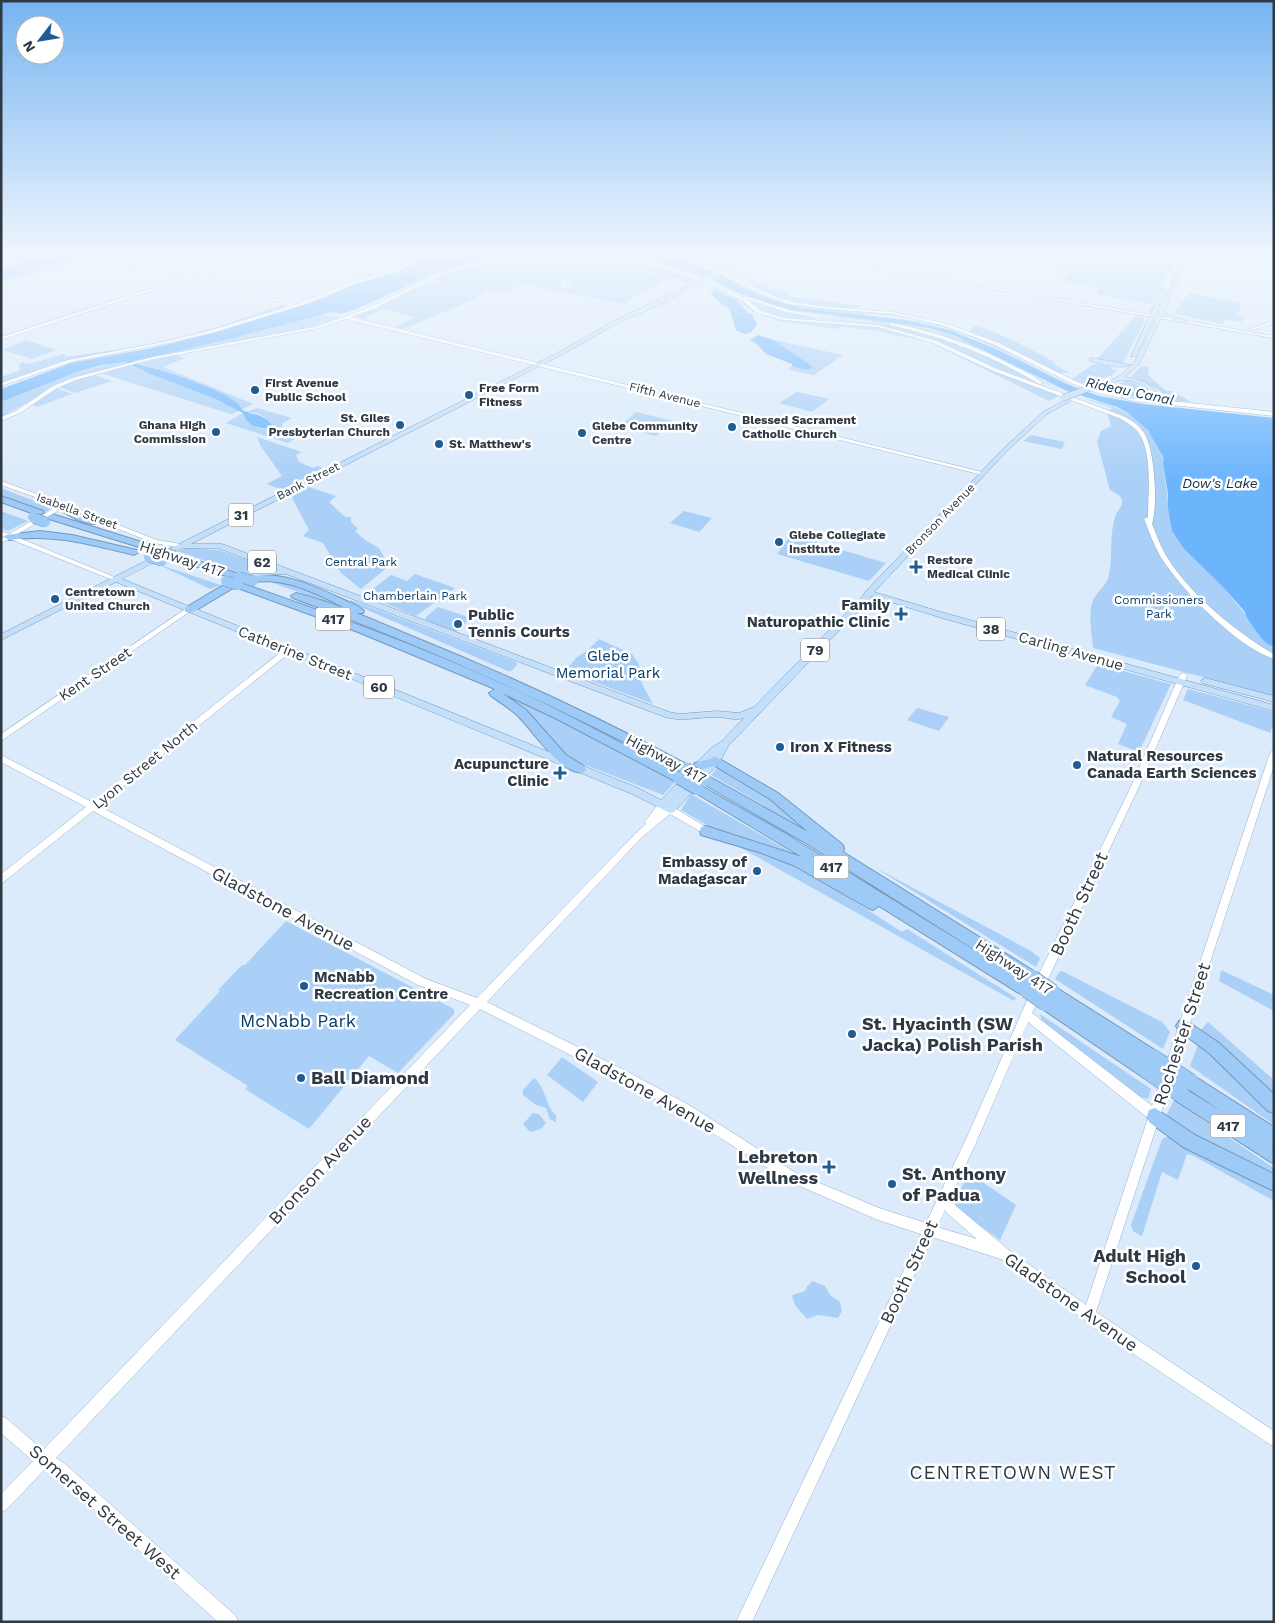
<svg xmlns="http://www.w3.org/2000/svg" width="1275" height="1623" font-family="'Work Sans',sans-serif">
  <rect width="100%" height="100%" fill="#dcebfb"/>
  <g fill="#aad0f7">
    <polygon points="1,253 52,253 1,268"/>
    <polygon points="90,253 162,253 132,266 96,257 1,283 1,279"/>
    <polygon points="1027,253 1179,253 1152,304 1097,294 1099,288 1062,282 1071,269 1070,267 1023,259"/>
    <path d="M590,256c37,2 72,8 105,26l-7,3 -12,-7 -8,2 -16,-8 -16,-3 20,6 7,5c-7,4 -16,15 -26,14l-11,10 -58,-11 1,-1 -7,-1 14,-6 -15,-4 1,10 -10,2 2,-2 -32,-7 -8,3 1,1 -3,2 13,3 -1,1 -15,-4 -6,3 -14,-3 -16,10 -70,29 -7,-2 19,-10 -32,-8 -20,10 -9,-3 72,-34 21,3 -15,-6c34,-19 78,-17 116,-19l7,2v-3z"/>
    <path d="M729,271l40,16 18,4v5l74,10 -4,2c-41,0 -67,-4 -105,-21l2,-4z"/>
    <path d="M746,286c14,7 28,14 42,17 32,8 64,5 95,9 53,7 104,27 150,53 -54,-27 -110,-52 -172,-51 28,5 56,5 84,13 46,14 88,41 132,61 -13,-2 -27,-12 -38,-17 -28,-15 -57,-31 -87,-41 -67,-21 -143,-6 -205,-41l3,1z"/>
    <polygon points="715,288 737,296 749,306 777,318 801,322 875,326 932,342 1059,396 1049,401 929,342 871,330 843,327 835,329 779,321 753,312 732,296 708,289"/>
    <polygon points="1189,293 1236,302 1242,305 1236,315 1245,317 1242,322 1225,319 1223,324 1174,314"/>
    <polygon points="748,300 790,313 814,317 818,320 786,319 759,311"/>
    <path d="M282,305l4,2 -102,31 -128,25 -55,21v-7l19,-7 -1,-5 4,-3 6,2 34,-10h3l-2,3c41,-6 83,-11 124,-22 32,-8 63,-20 94,-30z"/>
    <path d="M809,314c43,4 89,6 131,18 41,12 81,36 117,57l-84,-42 -39,-15 -36,-7z"/>
    <polygon points="322,315 342,317 298,331 133,361 139,358 218,342"/>
    <polygon points="1136,316 1142,317 1145,320 1123,363 1097,359"/>
    <path d="M823,318c43,4 87,7 128,21 36,13 69,35 103,52l-136,-54 -23,-8 -30,-5 -44,-5z"/>
    <path d="M974,326c17,1 63,27 81,36v3l15,8h-12l-86,-40 -2,-3z"/>
    <polygon points="26,340 56,350 32,359 2,350"/>
    <polygon points="774,340 778,341 843,355 814,375 788,370 792,366 806,370 812,366"/>
    <path d="M176,355l9,3 -22,9 90,37 -11,6c-13,-21 -80,-41 -105,-46z"/>
    <polygon points="119,362 130,363 67,381 1,417 1,402 77,372"/>
    <polygon points="132,364 143,371 202,393 239,411 231,414 100,373"/>
    <polygon points="1094,364 1106,365 1117,371 1112,375 1086,384 1072,379"/>
    <path d="M1148,366l1,10 17,15h6l19,11 -12,-1 1,2c-21,-3 -10,-6 -23,-14 -8,-5 -18,-8 -26,-12l9,-10z"/>
    <polygon points="95,375 112,381 75,393 59,387 72,381"/>
    <path d="M1127,380l21,9 1,5c-13,6 -32,0 -46,-3z"/>
    <polygon points="56,388 72,394 37,407 33,405"/>
    <polygon points="797,392 798,392 829,399 812,412 779,403"/>
    <path d="M1085,399c26,5 52,14 68,38 5,6 7,14 11,21l-1,5 9,68 12,18 41,40 49,61v46l-181,-48c-1,-14 -6,-37 1,-50 5,-8 13,-13 15,-23 4,-19 0,-39 6,-58 2,-8 11,-11 5,-21l-10,-6 -13,-48 4,-11 10,-5 -4,-14 6,-4z"/>
    <path d="M257,408l35,10 -9,5 -1,4 20,7 -14,9 -62,-20 17,-10c4,12 15,16 27,17l3,-4c-7,-10 -15,-14 -27,-14z"/>
    <polygon points="636,412 673,421 656,436 619,427"/>
    <polygon points="1031,435 1065,442 1062,449 1023,441"/>
    <polygon points="257,437 302,452 296,455 299,462 313,468 318,466 324,469 283,490 267,484 282,476 260,445"/>
    <polygon points="306,486 336,496 329,502 345,517 351,517 351,522 358,529 355,531 365,540 379,548 389,566 361,589 341,573 323,543 303,536 309,530 290,494"/>
    <polygon points="1,488 50,507 50,509 46,512 1,495"/>
    <polygon points="1,511 28,521 8,531 1,528"/>
    <polygon points="684,511 712,518 699,532 670,523"/>
    <polygon points="791,535 886,563 869,581 777,554"/>
    <polygon points="188,548 219,550 272,569 243,574 177,551"/>
    <polygon points="157,564 221,585 210,589"/>
    <polygon points="415,574 455,588 416,616 365,595 391,575 407,581"/>
    <path d="M262,579c33,-1 69,22 98,35z"/>
    <polygon points="351,600 516,662 517,665 510,672 349,602"/>
    <polygon points="438,607 471,618 456,632 426,620 426,617"/>
    <polygon points="599,639 632,654 639,664 642,684 653,704 565,671 577,657 587,651"/>
    <polygon points="1098,664 1171,684 1139,752 1118,744 1127,724 1111,717 1120,701 1117,697 1085,685"/>
    <polygon points="1188,689 1274,712 1274,722 1270,733 1183,700"/>
    <polygon points="508,694 676,781 663,795 562,756 504,698"/>
    <polygon points="917,708 949,717 939,731 907,720"/>
    <polygon points="718,767 779,804 803,827 802,828 711,775"/>
    <polygon points="691,794 806,861 710,827 681,810"/>
    <polygon points="734,844 778,858 812,874 902,932 907,929 1016,998 1014,1001"/>
    <polygon points="874,867 1031,951 1040,958 1036,967"/>
    <polygon points="286,921 454,1009 454,1014 398,1073 369,1056 309,1129 245,1089 248,1086 175,1040 220,991 218,990 242,965 245,965"/>
    <polygon points="1221,970 1274,995 1274,1011 1219,981"/>
    <polygon points="1062,971 1162,1022 1170,1032 1163,1049 1055,979 1059,972"/>
    <polygon points="1040,1014 1151,1089 1148,1099 1139,1097 1042,1022"/>
    <polygon points="1208,1022 1274,1080 1274,1100 1203,1034 1201,1030"/>
    <polygon points="1199,1042 1274,1110 1274,1125 1190,1066"/>
    <polygon points="562,1057 598,1082 583,1102 547,1075"/>
    <path d="M534,1078c12,9 11,28 22,37v7l-6,-3 -4,-11 -10,-3 -13,-10v-5z"/>
    <polygon points="1174,1100 1274,1168 1274,1179 1213,1149 1168,1118 1167,1114"/>
    <polygon points="533,1113 539,1114 546,1123 541,1129 530,1132 523,1124"/>
    <polygon points="1166,1137 1176,1137 1274,1187 1274,1201 1194,1156 1187,1154 1178,1180 1162,1172 1142,1236 1133,1231 1131,1225 1162,1139"/>
    <polygon points="969,1173 1016,1205 1000,1240 952,1206"/>
    <path d="M813,1281l12,5 5,9 10,7 2,9 -4,7 -20,-3 -11,4 -12,-14 -3,-9c5,-4 10,-2 14,-6l1,-4z"/>
  </g>
  <g fill="#6cb5fd">
    <polygon points="52,253 90,253 1,279 1,268"/>
    <path d="M454,253h139l-109,8 -32,5 -96,43 -15,5 -8,-2 -111,29 -88,20 3,3c20,4 100,28 105,46 14,6 24,4 32,18l-2,2 -19,-4 -7,-6 -3,-7 -30,-15 -65,-25 -22,-11 -24,3 -25,7 -76,30v-13l70,-26 81,-15 61,-15 111,-35 31,-14 42,-12 27,-13z"/>
    <path d="M616,253l52,1 52,20 38,21 41,13 106,12 45,10 46,19 68,34 35,13 44,8 131,14v229c-12,-3 -21,-21 -28,-31l-1,-4 -20,-23 -41,-40 -12,-18 -4,-23v-14l-5,-31 1,-5 -16,-28 -20,-17 -11,-6 -50,-16 -112,-55 -26,-8 -33,-5 -106,-13 -50,-16 -26,-13 -50,-18z"/>
    <polygon points="716,291 736,299 747,312 752,314 757,325 751,332 745,334 736,330 729,308 721,304 710,292"/>
    <polygon points="758,335 774,340 812,366 812,368 806,370 792,366 792,364 766,354 757,344 750,340"/>
  </g>
  <g fill="none" stroke-linecap="round" stroke-linejoin="round">
    <defs>
      <g id="secondary">
        <polygon points="260,253 266,253 189,279 285,301 294,305 353,282 393,270 421,257 439,253 447,253 423,259 395,272 355,284 306,304 215,332 168,343 71,362 1,386 1,383 68,360 168,341 212,330 290,306 284,303 185,280 1,340 1,337"/>
        <polygon points="668,253 674,253 724,273 771,295 791,302 829,307 893,312 948,324 999,343 1077,382 1101,391 1134,397 1274,412 1274,416 1134,401 1098,393 1073,384 995,345 945,326 893,314 829,309 788,304 769,297 722,275"/>
        <polygon points="784,253 794,253 1274,336 1274,338"/>
        <polygon points="603,255 663,265 707,280 715,286 712,287 705,282 661,267 603,257 501,262 465,267 439,276 374,309 351,317 986,473 983,475 346,319 320,328 149,360 76,380 57,388 20,413 1,421 1,417 16,411 53,386 72,378 149,358 319,326 370,307 437,274 463,265 501,260"/>
        <path d="M728,291l15,7 2,-2 44,14 34,7 -2,1 -35,-6 -41,-14 16,13 22,7 95,7 59,16 60,28 126,47c8,4 16,9 21,17 11,17 14,72 8,91 4,9 7,19 12,28 22,39 71,80 110,102v5c-38,-13 -95,-71 -115,-105 -6,-11 -10,-23 -15,-35l4,-2c0,-24 5,-65 -10,-85 -5,-6 -12,-10 -19,-14l-126,-47 -60,-28 -55,-16 -95,-7 -26,-7 -14,-12 -16,-8z"/>
        <polygon points="1270,322 1272,324 1252,330 1250,329"/>
        <path d="M891,323c43,8 84,22 123,43 10,5 21,10 29,17l-4,1c-51,-30 -92,-46 -150,-59z"/>
        <polygon points="1,481 70,506 157,540 181,544 184,546 181,548 154,543 60,506 58,511 14,536 117,578 117,580 113,580 10,539 1,543 1,538 4,537 1,535 1,531 9,534 53,509 55,504 1,485"/>
        <polygon points="187,608 191,608 192,610 1,741 1,734"/>
        <path d="M286,648h6l1,2 -194,156 327,173 51,19 158,-164 11,-10 -1,-2 1,-2 14,-18h6l1,2 -3,5 6,-3 3,1 36,22 1,2 -1,2h-6l-33,-19 -29,24 -154,164 141,70 61,33 107,68 83,35 47,15 41,-86 69,-157 93,-189 50,-115 4,-3 3,1 1,2 -50,115 -105,222 120,93 118,-353 4,-3v16l-178,546 178,119v16l-172,-114 -101,-74 -69,-22 -180,385h-16l185,-388 -43,-14 -90,-39 -107,-68 -61,-33 -140,-71 -424,449 9,6 171,152 2,6h-20l-163,-148 -9,-6 -40,42 -5,2v-18l32,-33 -32,-28v-17l5,2 37,32 427,-445 -52,-20 -325,-174 -92,73v-10l85,-67 -85,-45v-7l91,47zM1028,1022l120,96 -62,187 -80,-57 -2,-2 -48,-40 -3,-5 -1,-7 23,-49zM945,1210l3,4 29,25 -40,-12z"/>
      </g>
      <g id="primary">
        <polygon points="753,253 759,253 722,273 718,272"/>
        <path d="M1186,253h4l-26,59 2,2 22,7 -3,2 -23,-7 -23,48 -14,13c21,3 30,9 40,27l-5,1 -5,-9 -11,4 -23,-2 -1,-1 3,-2 21,1 8,-4c-8,-7 -23,-15 -34,-11 -8,2 -14,9 -22,9v-2l25,-13 13,-12 16,-32z"/>
        <path d="M686,287l4,1 -26,15 -44,19 -53,30 -376,192h31l447,168 10,2 38,-3 22,2 15,-6 93,-95 11,-9 8,-12 137,-142 40,-37 26,-14 2,1v2l-24,13 -40,37 -133,141 74,22 326,91v6l-332,-93 -71,-22 -7,11 -11,9 -124,129 -10,18 -45,49 -4,1 -38,-19 -516,-212 -115,58v-6l562,-284 53,-30zM183,548h35l60,23h-13l-27,6v4l27,-6 21,-1 379,143c17,5 34,0 51,0 9,0 19,4 28,1l-22,23 -12,8 -49,51 -23,-12 -516,-209zM714,756l-2,3 -34,36z"/>
        <polygon points="1162,289 1166,290 1136,356 1131,357"/>
        <path d="M1092,358l39,7c-11,5 -29,-1 -41,-4v-2z"/>
        <polygon points="1205,678 1274,696 1274,702 1202,683 1201,681"/>
      </g>
      <g id="highway">
        <polygon points="1,496 43,511 44,513 37,515 1,502"/>
        <path d="M62,503l33,17 1,2 -1,2c-10,1 -32,-10 -37,-18z"/>
        <polygon points="52,514 164,549 166,551 161,554 158,553 49,519 48,517"/>
        <path d="M40,531l32,4 65,15 2,2 -5,3c-42,-10 -82,-22 -125,-15l-5,-3 2,-2z"/>
        <path d="M174,553l68,22 1,3c34,-9 67,6 97,20 8,4 18,7 24,13l-1,2h-8c-34,-17 -71,-40 -111,-29 96,33 191,68 283,111 53,25 104,54 156,80l2,3 -6,4 -4,-1 -118,-62 -55,-26 24,17 40,45 18,11 2,3 -2,3c-20,6 -52,-42 -65,-55 -8,-8 -19,-15 -28,-21l-2,-3 6,-4 -137,-57 -123,-45 -42,25h-8v-4l35,-21 18,-7 -67,-22v-4z"/>
        <path d="M296,593c40,10 80,28 118,44 94,38 186,81 276,129l2,3 -2,3h-8c-126,-67 -255,-125 -389,-174l-2,-2z"/>
        <polygon points="716,757 778,793 843,845 844,849 843,852 1037,973 1039,978 1037,983 1029,983 1034,990 1032,995 1027,997 1022,995 879,906 873,910 868,908 795,866 759,852 701,835 700,831 701,827 706,826 802,857 694,792 692,789 694,786 698,784 786,834 1013,974 809,845 702,783 700,780 702,777 710,777 808,832 770,799 715,766 699,770 693,766 695,763"/>
        <polygon points="1052,985 1158,1052 1160,1057 1158,1062 1152,1064 1149,1063 1155,1071 1153,1076 1147,1079 1141,1076 1041,1008 1039,1003 1041,998 1047,996 1045,992 1047,987"/>
        <polygon points="1184,1019 1219,1043 1274,1094 1274,1113 1268,1111 1209,1053 1179,1031 1176,1026 1179,1021"/>
        <polygon points="1191,1074 1274,1127 1274,1145 1270,1144 1274,1146 1274,1164 1176,1101 1174,1095 1176,1089 1182,1087 1223,1112 1185,1087 1183,1082 1185,1077"/>
        <polygon points="1155,1108 1195,1135 1274,1174 1274,1191 1183,1147 1149,1122 1147,1116 1149,1110"/>
      </g>
    </defs>
    <use href="#secondary" stroke="#96afc8" stroke-width="1"/>
    <use href="#primary" stroke="#7697b8" stroke-width="1"/>
    <use href="#highway" stroke="#7697b8" stroke-width="2"/>
    <use href="#secondary" fill="#fff" fill-rule="evenodd"/>
    <use href="#primary" fill="#c4dffa" fill-rule="evenodd"/>
    <use href="#highway" fill="#9dcaf7" fill-rule="evenodd"/>
    <defs>
      <polyline id="primary-bridge-far1" points="688,288 720,272"/>
      <polyline id="primary-bridge" points="1063,398 1092,387"/>
      <polyline id="highway-bridge-far3" points="32,517 37,519"/>
      <g id="highway-bridge-far2">
        <polyline points="34,518 45,522"/>
        <polyline points="161,551 174,556"/>
        <polyline points="149,557 162,561"/>
        <polyline points="239,577 253,581"/>
        <polyline points="226,581 238,585"/>
      </g>
      <g id="highway-bridge-far1">
        <polyline points="686,769 706,780"/>
        <polyline points="679,778 698,789"/>
      </g>
      <g id="highway-bridge">
        <polyline points="1032,978 1052,992"/>
        <polyline points="1027,990 1046,1003"/>
        <polyline points="1152,1057 1191,1082"/>
        <polyline points="1147,1071 1182,1095"/>
      </g>
    </defs>
    <use href="#primary-bridge-far1" stroke="#7697b8" stroke-width="5.5" stroke-linecap="butt"/>
    <use href="#primary-bridge" stroke="#7697b8" stroke-width="7" stroke-linecap="butt"/>
    <use href="#highway-bridge-far3" stroke="#7697b8" stroke-width="9" stroke-linecap="butt"/>
    <use href="#highway-bridge-far2" stroke="#7697b8" stroke-width="11" stroke-linecap="butt"/>
    <use href="#highway-bridge-far1" stroke="#7697b8" stroke-width="14" stroke-linecap="butt"/>
    <use href="#highway-bridge" stroke="#7697b8" stroke-width="17" stroke-linecap="butt"/>
    <use href="#primary-bridge-far1" stroke="#c4dffa" stroke-width="5"/>
    <use href="#primary-bridge" stroke="#c4dffa" stroke-width="6"/>
    <use href="#highway-bridge-far3" stroke="#9dcaf7" stroke-width="8"/>
    <use href="#highway-bridge-far2" stroke="#9dcaf7" stroke-width="10"/>
    <use href="#highway-bridge-far1" stroke="#9dcaf7" stroke-width="12"/>
    <use href="#highway-bridge" stroke="#9dcaf7" stroke-width="16"/>
  </g>
  <linearGradient id="sky" x2="0" y2="1"><stop stop-color="#76b4f0"/><stop offset="0.53" stop-color="#eff6fd"/><stop offset="1" stop-color="#eff6fd" stop-opacity="0"/></linearGradient>
  <rect width="1275" height="480" fill="url(#sky)"/>
  <g fill="#1e5c92" stroke="#fff" stroke-width="2">
    <circle cx="255" cy="390" r="5"/>
    <circle cx="469" cy="395" r="5"/>
    <circle cx="400" cy="425" r="5"/>
    <circle cx="732" cy="427" r="5"/>
    <circle cx="216" cy="432" r="5"/>
    <circle cx="582" cy="433" r="5"/>
    <circle cx="439" cy="444" r="5"/>
    <circle cx="779" cy="542" r="5"/>
    <path d="M913.5 559.5h5v5h5v5h-5v5h-5v-5h-5v-5h5z"/>
    <circle cx="55" cy="599" r="5"/>
    <path d="M898.5 606.5h5v5h5v5h-5v5h-5v-5h-5v-5h5z"/>
    <circle cx="458" cy="624" r="5"/>
    <circle cx="780" cy="747" r="5"/>
    <circle cx="1077" cy="765" r="5"/>
    <path d="M557.5 765.5h5v5h5v5h-5v5h-5v-5h-5v-5h5z"/>
    <circle cx="757" cy="871" r="5"/>
    <circle cx="304" cy="986" r="5"/>
    <circle cx="852" cy="1034" r="5"/>
    <circle cx="301" cy="1078" r="5"/>
    <path d="M826.5 1159.5h5v5h5v5h-5v5h-5v-5h-5v-5h5z"/>
    <circle cx="892" cy="1184" r="5"/>
    <circle cx="1196" cy="1266" r="5"/>
  </g>
  <g text-anchor="middle" stroke-width="5" stroke-linejoin="round" paint-order="stroke">
    <g font-size="12" font-weight="bold" fill="#2f3943" stroke="#fff" text-anchor="start">
      <text x="265" y="387">First Avenue<tspan x="265" dy="14">Public School</tspan></text>
      <text x="479" y="392">Free Form<tspan x="479" dy="14">Fitness</tspan></text>
      <text x="390" y="422" text-anchor="end">St. Giles<tspan x="390" dy="14">Presbyterian Church</tspan></text>
      <text x="742" y="424">Blessed Sacrament<tspan x="742" dy="14">Catholic Church</tspan></text>
      <text x="206" y="429" text-anchor="end">Ghana High<tspan x="206" dy="14">Commission</tspan></text>
      <text x="592" y="430">Glebe Community<tspan x="592" dy="14">Centre</tspan></text>
      <text x="449" y="448">St. Matthew's</text>
      <text x="789" y="539">Glebe Collegiate<tspan x="789" dy="14">Institute</tspan></text>
      <text x="927" y="564">Restore<tspan x="927" dy="14">Medical Clinic</tspan></text>
      <text x="65" y="596">Centretown<tspan x="65" dy="14">United Church</tspan></text>
    </g>
    <g font-size="12" fill="#2f3943" stroke="#fff">
      <text transform="translate(665 395) rotate(14)" y="4">Fifth Avenue</text>
      <text transform="translate(308 481) rotate(-27)" y="4">Bank Street</text>
      <text transform="translate(77 511) rotate(20)" y="4">Isabella Street</text>
      <text transform="translate(940 519) rotate(-46)" y="4">Bronson Avenue</text>
    </g>
    <g font-size="12" fill="#053d6a" stroke="#fff">
      <text x="361" y="566">Central Park</text>
      <text x="415" y="600">Chamberlain Park</text>
      <text x="1159" y="604">Commissioners<tspan x="1159" dy="14">Park</tspan></text>
    </g>
    <g font-size="14" font-style="italic" fill="#112f4b" stroke="#fff">
      <text transform="translate(1130 391) rotate(12)" y="5">Rideau Canal</text>
      <text x="1220" y="488">Dow's Lake</text>
    </g>
    <g fill="#fff" stroke="#6d747b" stroke-width="1">
      <rect x="228.5" y="503.5" width="25" height="23" rx="4"/>
      <rect x="248" y="550.5" width="28" height="23" rx="4"/>
      <rect x="315.5" y="607.5" width="35" height="23" rx="4"/>
      <rect x="977" y="617.5" width="28" height="23" rx="4"/>
      <rect x="801" y="638.5" width="28" height="23" rx="4"/>
      <rect x="364" y="675.5" width="30" height="23" rx="4"/>
      <rect x="813.5" y="855.5" width="35" height="23" rx="4"/>
      <rect x="1210.5" y="1114.5" width="35" height="23" rx="4"/>
    </g>
    <g font-size="14" font-weight="bold" fill="#2f3943">
      <text x="241" y="520">31</text>
      <text x="262" y="567">62</text>
      <text x="333" y="624">417</text>
      <text x="991" y="634">38</text>
      <text x="815" y="655">79</text>
      <text x="379" y="692">60</text>
      <text x="831" y="872">417</text>
      <text x="1228" y="1131">417</text>
    </g>
    <g font-size="15" fill="#2f3943" stroke="#fff">
      <text transform="translate(182 559) rotate(18)" y="5">Highway 417</text>
      <text transform="translate(1071 651) rotate(16)" y="5">Carling Avenue</text>
      <text transform="translate(295 653) rotate(22)" y="5">Catherine Street</text>
      <text transform="translate(95 674) rotate(-34)" y="5">Kent Street</text>
      <text transform="translate(666 759) rotate(28)" y="5">Highway 417</text>
      <text transform="translate(145 765) rotate(-39)" y="5">Lyon Street North</text>
      <text transform="translate(1014 967) rotate(33)" y="5">Highway 417</text>
    </g>
    <g font-size="15" font-weight="bold" fill="#2f3943" stroke="#fff" text-anchor="start">
      <text x="890" y="610" text-anchor="end">Family<tspan x="890" dy="17">Naturopathic Clinic</tspan></text>
      <text x="468" y="620">Public<tspan x="468" dy="17">Tennis Courts</tspan></text>
      <text x="790" y="752">Iron X Fitness</text>
      <text x="1087" y="761">Natural Resources<tspan x="1087" dy="17">Canada Earth Sciences</tspan></text>
      <text x="549" y="769" text-anchor="end">Acupuncture<tspan x="549" dy="17">Clinic</tspan></text>
      <text x="747" y="867" text-anchor="end">Embassy of<tspan x="747" dy="17">Madagascar</tspan></text>
      <text x="314" y="982">McNabb<tspan x="314" dy="17">Recreation Centre</tspan></text>
    </g>
    <g font-size="15" fill="#053d6a" stroke="#fff">
      <text x="608" y="661">Glebe<tspan x="608" dy="17">Memorial Park</tspan></text>
    </g>
    <g font-size="18" fill="#2f3943" stroke="#fff">
      <text transform="translate(1079 904) rotate(-65)" y="6">Booth Street</text>
      <text transform="translate(283 909) rotate(28)" y="6">Gladstone Avenue</text>
      <text transform="translate(1182 1034) rotate(-72)" y="6">Rochester Street</text>
      <text transform="translate(645 1090) rotate(29)" y="6">Gladstone Avenue</text>
      <text transform="translate(320 1170) rotate(-47)" y="6">Bronson Avenue</text>
      <text transform="translate(909 1272) rotate(-65)" y="6">Booth Street</text>
      <text transform="translate(1071 1302) rotate(35)" y="6">Gladstone Avenue</text>
      <text transform="translate(105 1512) rotate(41)" y="6">Somerset Street West</text>
    </g>
    <g font-size="18" fill="#053d6a" stroke="#fff">
      <text x="298" y="1027">McNabb Park</text>
    </g>
    <g font-size="18" font-weight="bold" fill="#2f3943" stroke="#fff" text-anchor="start">
      <text x="862" y="1030">St. Hyacinth (SW<tspan x="862" dy="21">Jacka) Polish Parish</tspan></text>
      <text x="311" y="1084">Ball Diamond</text>
      <text x="818" y="1163" text-anchor="end">Lebreton<tspan x="818" dy="21">Wellness</tspan></text>
      <text x="902" y="1180">St. Anthony<tspan x="902" dy="21">of Padua</tspan></text>
      <text x="1186" y="1262" text-anchor="end">Adult High<tspan x="1186" dy="21">School</tspan></text>
    </g>
    <g font-size="19" letter-spacing="1" fill="#2f3943" stroke="#fff">
      <text x="1013" y="1479">CENTRETOWN WEST</text>
    </g>
  </g>
  <rect width="1275" height="1623" fill="none" stroke="#2f3943" stroke-width="5"/>
  <g transform="translate(40 40) rotate(239)"><circle r="24" fill="#ffffff" stroke="#acb0b4"/>
  <path d="M0-4L9 19L0 12L-9 19Z" fill="#1e5c92"/>
  <text y="-8" font-size="14" font-weight="bold" text-anchor="middle" fill="#2f3943">N</text>
  </g>
</svg>
